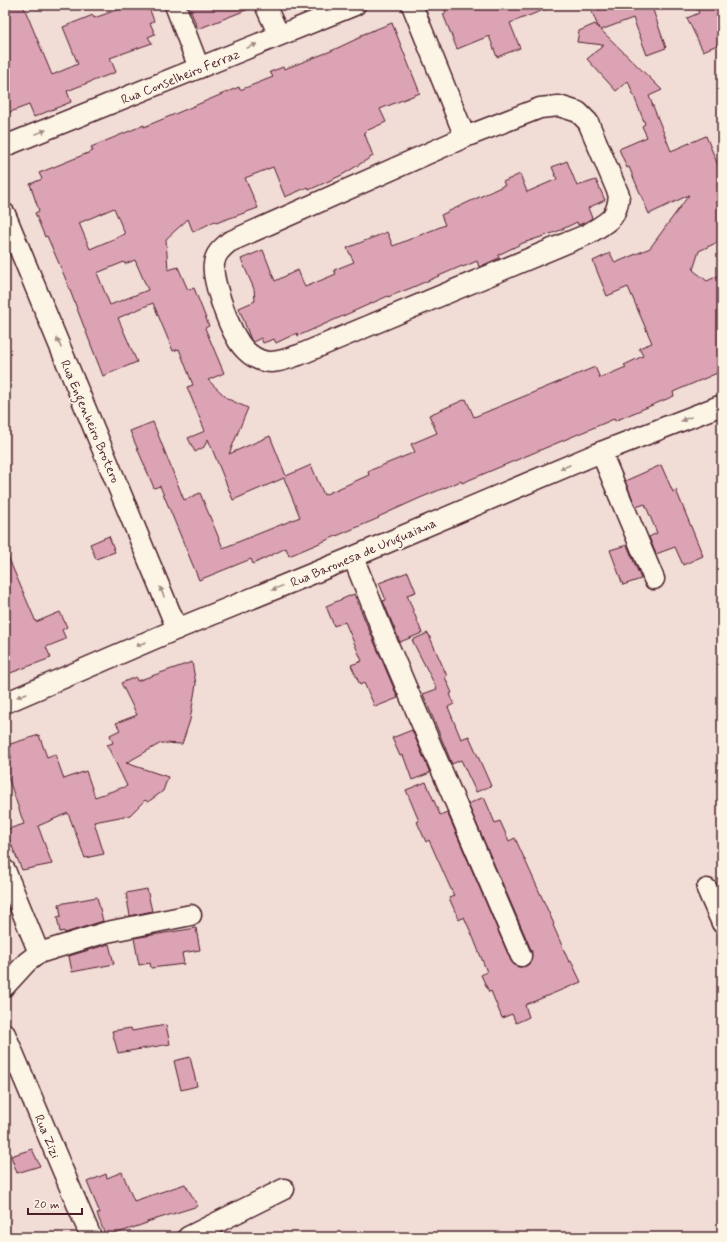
<svg xmlns="http://www.w3.org/2000/svg" width="727" height="1242" font-family="Mynerve,sans-serif">
  <rect width="100%" height="100%" fill="#f2dcd6"/>
  <filter id="ink" filterUnits="userSpaceOnUse"><feTurbulence type="fractalNoise" baseFrequency=".025" numOctaves="2"/><feDisplacementMap in="SourceGraphic" scale="8" xChannelSelector="R" yChannelSelector="G"/><feConvolveMatrix kernelMatrix="1 2 1 2 8 2 1 2 1" color-interpolation-filters="sRGB"/></filter>
  <g filter="url(#ink)">
    <g fill="#dca3b4" stroke="#4a1f2b" fill-rule="evenodd">
      <polygon points="5,5 23,5 52,75 78,64 63,27 93,15 94,18 131,5 148,5 154,21 150,23 155,34 148,37 152,43 110,58 116,72 67,91 71,102 34,117 29,105 5,114"/>
      <polygon points="188,5 254,5 254,7 198,29"/>
      <polygon points="443,5 554,5 554,6 510,23 520,48 497,57 489,36 457,49 443,14 446,13"/>
      <path d="M610,5h53l-10,5 13,38 -19,7 -14,-37 -32,12 61,60 -13,6 22,55 35,-15 16,39v65l-23,11 -6,19 14,11 15,-7v97l-49,21 1,4 -50,21 -9,4 -1,-2 -152,64 -1,-2 -41,17 -42,19 1,1 -90,38 -3,-8 -33,16 -2,-5 -52,21 -39,-94 -6,2 -24,-57 23,-9 31,78 16,-7 23,55 77,-31 -16,-39 -51,22 -25,-61 -4,8 -9,5 -7,-14 17,-7 -18,-44 6,-2 -14,-36 -6,2 -20,-48 -35,15 19,44 -34,14 -39,-101 -17,-39 -2,1 -10,-24 4,-2 -9,-27 12,-5 -3,-6 54,-22 -2,-4 53,-22v2l95,-40 1,3 33,-13 -3,-5 13,-5 1,2 11,-4 36,-14 30,-14v-2l31,-12 28,70 -40,16 6,13 -22,10 9,24 -31,19 -33,15 -1,-3 -23,10 -12,-30 -28,11 13,30 -42,15 -1,-2 -22,11 -5,-13 -22,20 2,31 10,-3 10,23 6,-2 15,38 -4,2 19,45 -16,7 20,19 20,9 -19,46 41,-18 16,40 25,-11 13,30 45,-20 -1,-3 3,-2 44,-18 -4,-8 26,-11 -8,-18 37,-16 8,18 121,-50 5,11 26,-11 -2,-2 19,-9 -4,-8 13,-5 -24,-56 -21,9 -14,-35 17,-8 5,10 35,-15 39,-53 -40,19 -20,-47 -2,1 -8,-19 28,-12 -5,-11 3,-2 -17,-43 -12,10 -29,-32 17,-14 -27,-3 2,-11 16,-7 4,5 -7,-17zM114,208l11,26 -35,15 -11,-26zM135,260l13,30 -38,15 -13,-32 27,-11 1,2z"/>
      <polygon points="696,5 722,5 722,43 703,51 687,18 699,13"/>
      <polygon points="567,161 577,186 596,180 605,200 588,208 592,218 586,222 578,225 577,222 556,232 523,243 498,255 499,258 479,267 477,261 463,267 462,266 411,288 388,297 388,296 298,336 297,333 276,343 274,339 263,343 261,338 253,342 251,340 239,308 255,301 254,289 241,259 263,250 275,281 298,270 305,287 336,274 334,270 354,262 347,248 387,232 393,246 445,225 441,215 505,185 503,182 520,174 527,192 557,179 552,167"/>
      <polygon points="661,465 673,492 676,490 703,556 683,565 675,547 656,554 649,537 657,533 645,504 636,507 625,481"/>
      <polygon points="109,536 115,552 96,559 90,544"/>
      <polygon points="627,545 641,579 623,585 610,550"/>
      <polygon points="5,550 36,622 60,612 67,627 62,630 66,639 46,647 51,658 5,675"/>
      <polygon points="408,572 416,592 407,595 422,633 400,642 383,601 386,600 379,583"/>
      <polygon points="354,594 398,698 375,707 364,683 360,685 351,665 362,661 345,622 334,626 326,606"/>
      <polygon points="428,633 447,676 445,677 452,693 450,694 454,704 448,707 461,739 469,736 491,786 476,792 461,760 452,764 423,694 437,689 412,640"/>
      <polygon points="192,662 196,684 190,720 182,744 161,743 126,763 168,777 163,791 148,802 145,800 130,815 94,822 104,854 85,858 68,813 38,826 52,864 22,870 5,830 24,824 5,768 5,761 12,759 7,745 39,735 47,757 55,754 64,779 86,771 95,797 127,786 107,745 113,743 110,735 120,730 116,723 137,715 121,683 136,677 137,681"/>
      <polygon points="412,730 430,773 412,780 403,755 400,756 392,738"/>
      <polygon points="426,782 440,815 447,812 511,961 519,967 526,966 530,963 532,952 468,804 484,797 495,823 500,821 509,841 515,838 554,924 553,925 569,962 571,961 581,982 525,1005 529,1017 516,1023 512,1014 502,1018 491,991 489,992 481,975 487,972 473,937 464,917 459,920 449,898 454,896 429,840 426,842 417,822 419,821 406,790"/>
      <polygon points="147,889 152,911 130,916 126,893"/>
      <polygon points="97,897 103,921 65,933 64,931 60,932 57,917 61,916 59,904"/>
      <polygon points="196,928 200,950 182,953 184,964 151,968 150,963 139,965 134,938"/>
      <polygon points="109,944 114,964 72,972 69,956"/>
      <polygon points="166,1025 170,1044 118,1053 112,1031 131,1028 132,1031"/>
      <polygon points="190,1057 197,1086 181,1090 174,1061"/>
      <polygon points="32,1149 40,1166 17,1173 11,1156"/>
      <polygon points="122,1172 134,1201 185,1184 198,1206 147,1222 147,1223 106,1237 97,1214 100,1213 87,1182 106,1174 107,1178"/>
    </g>
    <g fill="none" stroke-linecap="round" stroke-linejoin="round">
      <defs>
        <g id="minor">
          <polyline points="175,5 199,68"/>
          <polyline points="265,5 279,35"/>
          <polyline points="412,5 465,137"/>
          <path d="M559,106l19,6 10,10 31,73c-2,25 -12,27 -31,39l-289,121c-13,4 -26,10 -39,5 -10,-4 -19,-13 -24,-23 -8,-13 -25,-59 -22,-73 1,-10 7,-15 15,-22l236,-105 75,-29z"/>
          <polyline points="5,146 355,5"/>
          <polyline points="5,214 177,629"/>
          <polyline points="601,452 654,579"/>
          <polyline points="353,557 389,647 521,956"/>
          <polyline points="5,703 177,629 353,557 601,452 722,405"/>
          <polyline points="5,870 39,953 27,962 5,986"/>
          <polyline points="707,889 722,923"/>
          <polyline points="39,953 107,932 191,915"/>
          <polyline points="5,1034 91,1237"/>
          <polyline points="188,1237 284,1189"/>
        </g>
      </defs>
      <use href="#minor" stroke="#4a1f2b" stroke-width="23"/>
      <use href="#minor" stroke="#fcf5e5" stroke-width="20"/>
    </g>
    <defs><path id="oneway-solid" d="M-6-.8H1V-3.2L6.5 0L1 3.2V.8H-6Z"/></defs>
    <g fill="#a38a88">
      <use href="#oneway-solid" transform="translate(252 46) rotate(-22)"/>
      <use href="#oneway-solid" transform="translate(41 132) rotate(-22)"/>
      <use href="#oneway-solid" transform="translate(59 343) rotate(-113)"/>
      <use href="#oneway-solid" transform="translate(686 419) rotate(159)"/>
      <use href="#oneway-solid" transform="translate(565 467) rotate(157)"/>
      <use href="#oneway-solid" transform="translate(277 588) rotate(158)"/>
      <use href="#oneway-solid" transform="translate(162 592) rotate(-113)"/>
      <use href="#oneway-solid" transform="translate(141 644) rotate(157)"/>
      <use href="#oneway-solid" transform="translate(22 695) rotate(157)"/>
    </g>
  </g>
  <g text-anchor="middle" stroke-width="3.5" stroke-linejoin="round" paint-order="stroke">
    <g font-size="13" fill="#4a1f2b" stroke="#fcf5e5">
      <text transform="translate(180 76) rotate(-22)" y="5">Rua Conselheiro Ferraz</text>
      <text transform="translate(91 421) rotate(67)" y="5">Rua Engenheiro Brotero</text>
      <text transform="translate(363 552) rotate(-23)" y="5">Rua Baronesa de Uruguaiana</text>
      <text transform="translate(48 1136) rotate(67)" y="5">Rua Zizi</text>
    </g>
  </g>
  <rect width="727" height="1242" fill="none" stroke="#fcf5e5" stroke-width="20"/>
  <rect x="10" y="10" width="707" height="1222" fill="none" stroke="#4a1f2b" stroke-width="1.5" filter="url(#ink)"/>
  <path d="M28 1208v6h54v-6" fill="none" stroke="#4a1f2b" stroke-width="2"/>
  <text x="34" y="1208" font-size="12" fill="#4a1f2b" stroke="#fcf5e5" stroke-width="3" paint-order="stroke">20 m</text>
</svg>
